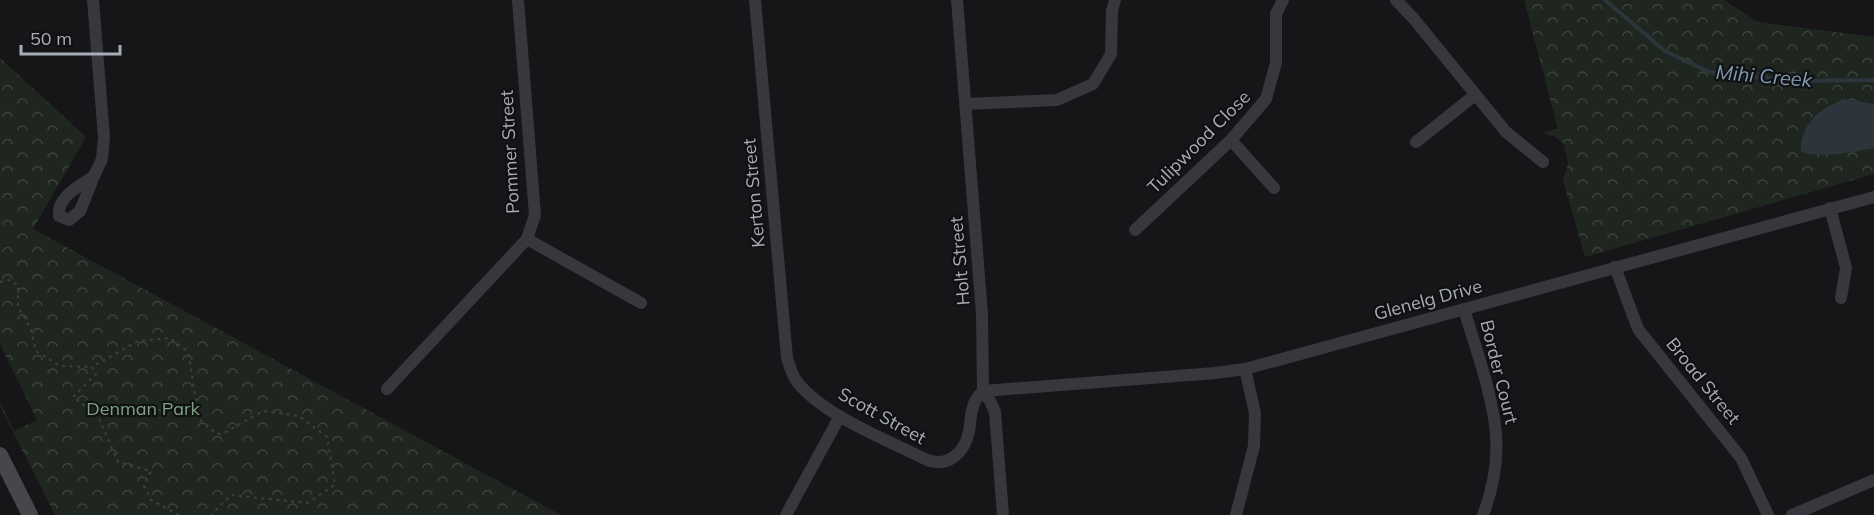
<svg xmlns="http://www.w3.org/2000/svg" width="1874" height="515" font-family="Mulish,sans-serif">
  <defs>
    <pattern id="park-crowns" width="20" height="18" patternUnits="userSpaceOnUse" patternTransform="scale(1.5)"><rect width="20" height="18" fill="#1e261f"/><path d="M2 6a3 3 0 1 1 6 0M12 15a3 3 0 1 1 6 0" fill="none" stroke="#3c433d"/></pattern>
  </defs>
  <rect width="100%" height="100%" fill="#161618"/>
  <g fill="url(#park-crowns)">
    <polygon points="1524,0 1724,0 1758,22 1874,37 1874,174 1585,257 1563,180 1568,164 1564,144 1554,136 1548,135 1544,132 1558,129"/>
    <polygon points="0,58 86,137 33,229 561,515 55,515 0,406 0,402 14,431 37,420 0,344"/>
  </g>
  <path fill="#2c353c" d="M1844,99l30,5v44c-21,4 -53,11 -73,4 -1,-28 19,-44 43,-53z"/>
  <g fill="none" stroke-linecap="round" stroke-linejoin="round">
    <polyline stroke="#2c353c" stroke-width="4" points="1605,0 1665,51 1709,72 1791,81 1874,80"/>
    <g stroke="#3d3f44" stroke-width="2" stroke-dasharray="3 4.5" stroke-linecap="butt">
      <polyline points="0,282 9,280 18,285 18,307 30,327 36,351 60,366 92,367"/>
      <polyline points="179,515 151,500 144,486 151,471 118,462 98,416 73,397 96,374 92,367 138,341 170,338 188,352 199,419 217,434 224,433 263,411 299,416 327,437 335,485 307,503 231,495 211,515"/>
    </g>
    <g stroke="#37383d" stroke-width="12">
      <polyline points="93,0 104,137 102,159 94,176"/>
      <path d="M755,0l32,358c3,8 5,19 11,25 27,33 89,57 127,76 22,10 40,-6 44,-28 2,-8 1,-16 4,-24 1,-6 5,-11 10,-16"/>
      <polyline points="957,0 982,314 983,391 990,401 995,412 1003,515"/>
      <polyline points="1396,0 1414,19 1506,132 1543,162"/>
      <polyline points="966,104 1057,100 1093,84 1111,54 1112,11 1115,0"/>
      <polyline points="1231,140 1274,188"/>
      <polyline points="1416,142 1475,95"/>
      <path d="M94,176l-14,35 -11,9 -10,-4c-3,-19 22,-31 35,-40z"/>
      <polyline points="1830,208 1846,268 1841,298"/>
      <polyline points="1135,230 1231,140 1266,99 1276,63 1276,14 1283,0"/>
      <polyline points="527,239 641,303"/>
      <polyline points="1615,267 1638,329 1741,458 1768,515"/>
      <path d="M1464,309c11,37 29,87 32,125 2,27 -3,55 -13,81"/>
      <polyline points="387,389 527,239 535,215 518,0"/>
      <polyline points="983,391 1215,373 1245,369 1874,197"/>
      <polyline points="786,515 840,416"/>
      <polyline points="1236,515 1254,446 1255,413 1245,369"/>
      <polyline points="1792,515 1874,480"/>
    </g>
    <polyline stroke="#45474d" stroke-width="16" points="0,455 30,515"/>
  </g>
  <g text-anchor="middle" stroke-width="4.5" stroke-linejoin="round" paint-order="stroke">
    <g font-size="18" fill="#a8adb8" stroke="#111113">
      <text transform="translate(1199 142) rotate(-45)" y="6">Tulipwood Close</text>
      <text transform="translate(510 152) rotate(-93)" y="6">Pommer Street</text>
      <text transform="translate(754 193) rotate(-95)" y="6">Kerton Street</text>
      <text transform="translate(960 261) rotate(-95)" y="6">Holt Street</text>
      <text transform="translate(1428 300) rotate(-15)" y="6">Glenelg Drive</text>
      <text transform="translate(1499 372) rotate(76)" y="6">Border Court</text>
      <text transform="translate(1703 381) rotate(51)" y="6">Broad Street</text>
      <text transform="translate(882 416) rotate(29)" y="6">Scott Street</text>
    </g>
    <g font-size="18" fill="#7fa381" stroke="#111113">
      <text x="143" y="415">Denman Park</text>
    </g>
    <g font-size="20" font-style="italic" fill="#7f9bb3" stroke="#111113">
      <text transform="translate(1764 76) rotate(5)" y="7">Mihi Creek</text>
    </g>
  </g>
  <path d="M21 45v9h99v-9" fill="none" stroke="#a8adb8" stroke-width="3"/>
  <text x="30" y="45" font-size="18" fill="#a8adb8" stroke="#111113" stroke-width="4.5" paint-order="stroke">50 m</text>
</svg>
